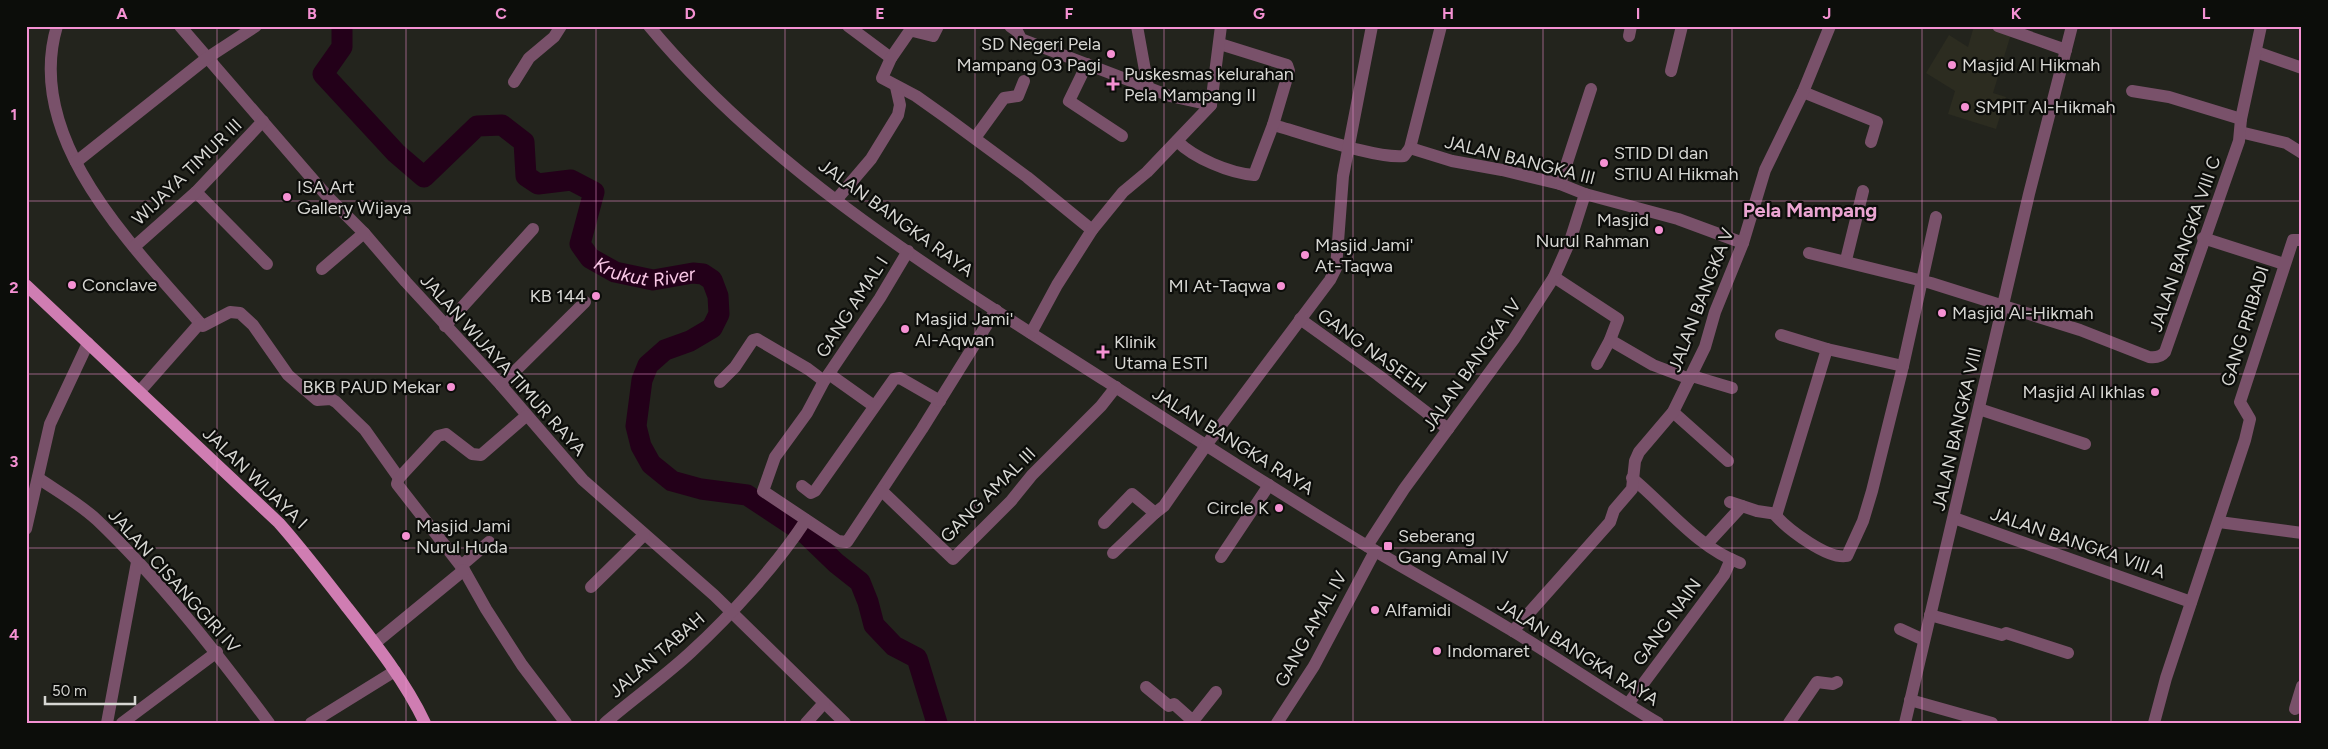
<svg xmlns="http://www.w3.org/2000/svg" width="2328" height="749" font-family="Figtree,sans-serif">
  <rect width="100%" height="100%" fill="#23241d"/>
  <polygon fill="#2c2c20" points="1974,26 1983,26 2011,34 1993,93 2006,97 1996,129 1948,114 1955,91 1926,73 1949,35 1968,47"/>
  <g fill="none" stroke-linecap="round" stroke-linejoin="round">
    <path stroke="#230019" stroke-width="21" id="s1" d="M342,26v21l-19,27 73,79 28,24 53,-51 25,-1 22,17 2,34 12,8 33,-4 23,12 -14,52 10,14 25,14 38,8 40,-7 10,1 9,6 6,16 1,18 -7,14 -22,13 -25,9 -17,15 -6,15 -6,46 5,20 10,18 21,17 29,8 46,6 59,39 30,29 24,19 8,20 6,23 20,21 23,12 20,65"/>
    <g stroke="#79516a" stroke-width="12">
      <path d="M57,26c-34,113 76,220 143,297"/>
      <polyline points="180,26 328,197 364,233 406,282 501,385 583,480 714,595 845,723"/>
      <path d="M649,26c124,149 296,252 457,355 87,56 173,112 261,165 48,29 97,55 144,84 50,30 97,63 147,93"/>
      <polyline points="848,26 891,58"/>
      <polyline points="938,26 933,36 913,31 909,32 891,58 882,78 916,96 947,118 1027,177 1092,230"/>
      <polyline points="1010,26 1017,31 1021,39 1170,96 1211,105"/>
      <polyline points="1137,26 1148,87"/>
      <polyline points="1998,26 2066,50"/>
      <polyline points="1629,36 1631,26"/>
      <polyline points="2256,52 2302,68"/>
      <polyline points="1087,64 1069,101 1122,136"/>
      <polyline points="1671,71 1682,26"/>
      <polyline points="514,82 529,58 554,37 561,26"/>
      <polyline points="2132,91 2169,97 2241,119"/>
      <polyline points="1803,92 1877,122 1871,142"/>
      <path d="M1273,125c31,8 102,34 131,31l6,-8 31,-122"/>
      <polyline points="2240,132 2286,143 2302,153"/>
      <polyline points="975,138 1004,98 1018,96 1024,81"/>
      <path d="M1177,141c17,17 52,32 77,34l19,-50 16,-54 -2,-6 -67,-21"/>
      <polyline points="1410,148 1452,161 1502,170 1560,184 1585,194 1678,219 1743,243"/>
      <polyline points="76,162 207,58 256,26"/>
      <polyline points="1560,184 1591,89"/>
      <polyline points="196,192 267,264"/>
      <polyline points="836,200 871,159 898,115 900,105 896,87"/>
      <polyline points="2203,238 2284,264"/>
      <polyline points="134,247 196,192 263,121"/>
      <polyline points="908,251 880,298 824,381 807,413 775,457 763,491 838,541 847,542 922,429 996,310"/>
      <path d="M1809,253l122,30 149,47 69,27c7,1 12,0 16,-5l74,-211 2,-22 20,-93"/>
      <polyline points="1846,260 1863,191"/>
      <polyline points="322,269 364,233"/>
      <polyline points="1554,277 1618,319 1610,340 1597,364"/>
      <polyline points="1300,319 1378,375 1448,429"/>
      <polyline points="200,323 203,326 230,312 240,313 253,325 288,375 317,400 331,399 336,402 365,430 399,478"/>
      <polyline points="445,326 533,229"/>
      <polyline points="1031,333 1057,285 1092,230 1123,192 1147,172 1211,105 1221,26"/>
      <polyline points="1781,335 1827,349 1903,366"/>
      <polyline points="1610,340 1653,365 1690,379"/>
      <path d="M1827,349l-51,167c13,14 52,44 71,40l16,-35 9,-30 31,-125 33,-149"/>
      <polyline points="829,374 874,406"/>
      <polyline points="1692,376 1732,388"/>
      <polyline points="720,382 735,367 753,340 757,339 808,369 824,381"/>
      <polyline points="501,385 585,302"/>
      <polyline points="140,391 200,323"/>
      <polyline points="1979,409 2085,444"/>
      <polyline points="1673,412 1728,461"/>
      <polyline points="526,416 481,455 472,454 446,434 438,436 399,478 397,484 464,570 486,609 522,665 566,723"/>
      <path d="M38,478c19,13 42,26 59,42 64,61 119,132 172,203"/>
      <path d="M1632,478c35,29 65,69 108,85"/>
      <polyline points="802,486 811,493 815,491 894,379 900,378 940,401"/>
      <polyline points="882,491 953,559 1011,501 1032,475 1101,406 1116,387"/>
      <polyline points="1730,502 1757,511 1777,514"/>
      <polyline points="1954,518 2191,602"/>
      <polyline points="2219,522 2302,533"/>
      <polyline points="1104,523 1132,494 1155,513 1164,506 1207,444 1330,280 1336,268 1343,176 1372,26"/>
      <polyline points="26,529 50,424 88,343"/>
      <polyline points="1707,544 1742,506"/>
      <polyline points="1367,546 1404,489 1514,339 1554,277 1570,241 1585,194"/>
      <polyline points="1113,553 1155,513"/>
      <polyline points="1221,557 1269,485"/>
      <polyline points="461,566 489,542"/>
      <polyline points="591,587 644,535"/>
      <polyline points="1930,615 2002,635 2006,633 2068,653"/>
      <polyline points="1900,629 1924,640"/>
      <polyline points="1513,631 1610,522 1614,510 1632,489 1635,461 1639,452 1673,412 1705,347 1715,312 1743,243 1765,170 1803,92 1830,26"/>
      <polyline points="375,643 464,570"/>
      <polyline points="1146,687 1169,706 1174,704 1193,721 1216,692"/>
      <polyline points="1910,700 1992,723"/>
      <polyline points="1628,704 1724,575 1731,559"/>
      <polyline points="2295,709 2302,686"/>
      <polyline points="107,723 137,562"/>
      <polyline points="122,723 217,652"/>
      <polyline points="311,723 395,671"/>
      <path d="M605,723c28,-24 59,-46 86,-71 40,-37 85,-86 115,-132"/>
      <polyline points="806,723 824,703"/>
      <polyline points="1277,723 1314,666 1375,551"/>
      <polyline points="1789,723 1817,682 1833,684 1837,682"/>
      <polyline points="1905,723 2029,194 2072,26"/>
      <polyline points="2154,723 2166,678 2245,440 2250,419 2240,402 2293,240 2302,240"/>
    </g>
    <path stroke="#cf7db2" stroke-width="12" d="M26,285l253,238c24,27 45,55 67,83 29,37 59,75 79,117"/>
  </g>
  <path fill="none" stroke="#f591d3" stroke-width="1" stroke-opacity="0.55" d="M217,26v697M406,26v697M596,26v697M785,26v697M975,26v697M1164,26v697M1353,26v697M1543,26v697M1732,26v697M1922,26v697M2111,26v697M26,201h2276M26,374h2276M26,548h2276"/>
  <g fill="#f591d3" stroke="#0c0d0a" stroke-width="2">
    <circle cx="1111" cy="54" r="5"/>
    <circle cx="1952" cy="65" r="5"/>
    <path d="M1110.5 76.5h5v5h5v5h-5v5h-5v-5h-5v-5h5z"/>
    <circle cx="1965" cy="107" r="5"/>
    <circle cx="1604" cy="163" r="5"/>
    <circle cx="287" cy="197" r="5"/>
    <circle cx="1659" cy="230" r="5"/>
    <circle cx="1305" cy="255" r="5"/>
    <circle cx="72" cy="285" r="5"/>
    <circle cx="1281" cy="286" r="5"/>
    <circle cx="596" cy="296" r="5"/>
    <circle cx="1942" cy="313" r="5"/>
    <circle cx="905" cy="329" r="5"/>
    <path d="M1100.5 344.5h5v5h5v5h-5v5h-5v-5h-5v-5h5z"/>
    <circle cx="451" cy="387" r="5"/>
    <circle cx="2155" cy="392" r="5"/>
    <circle cx="1279" cy="508" r="5"/>
    <circle cx="406" cy="536" r="5"/>
    <rect x="1383" y="541" width="10" height="10" rx="2.5"/>
    <circle cx="1375" cy="610" r="5"/>
    <circle cx="1437" cy="651" r="5"/>
  </g>
  <g text-anchor="middle" stroke-width="4.5" stroke-linejoin="round" paint-order="stroke">
    <g font-size="18" fill="#d7d7d3" stroke="#0c0d0a" text-anchor="start">
      <text x="1101" y="50" text-anchor="end">SD Negeri Pela<tspan x="1101" dy="21">Mampang 03 Pagi</tspan></text>
      <text x="1962" y="71">Masjid Al Hikmah</text>
      <text x="1124" y="80">Puskesmas kelurahan<tspan x="1124" dy="21">Pela Mampang II</tspan></text>
      <text x="1975" y="113">SMPIT Al-Hikmah</text>
      <text x="1614" y="159">STID DI dan<tspan x="1614" dy="21">STIU Al Hikmah</tspan></text>
      <text x="297" y="193">ISA Art<tspan x="297" dy="21">Gallery Wijaya</tspan></text>
      <text x="1649" y="226" text-anchor="end">Masjid<tspan x="1649" dy="21">Nurul Rahman</tspan></text>
      <text x="1315" y="251">Masjid Jami'<tspan x="1315" dy="21">At-Taqwa</tspan></text>
      <text x="82" y="291">Conclave</text>
      <text x="1271" y="292" text-anchor="end">MI At-Taqwa</text>
      <text x="586" y="302" text-anchor="end">KB 144</text>
      <text x="1952" y="319">Masjid Al-Hikmah</text>
      <text x="915" y="325">Masjid Jami'<tspan x="915" dy="21">Al-Aqwan</tspan></text>
      <text x="1114" y="348">Klinik<tspan x="1114" dy="21">Utama ESTI</tspan></text>
      <text x="441" y="393" text-anchor="end">BKB PAUD Mekar</text>
      <text x="2145" y="398" text-anchor="end">Masjid Al Ikhlas</text>
      <text x="1269" y="514" text-anchor="end">Circle K</text>
      <text x="416" y="532">Masjid Jami<tspan x="416" dy="21">Nurul Huda</tspan></text>
      <text x="1398" y="542">Seberang<tspan x="1398" dy="21">Gang Amal IV</tspan></text>
      <text x="1385" y="616">Alfamidi</text>
      <text x="1447" y="657">Indomaret</text>
    </g>
    <g font-size="18" fill="#d7d7d3" stroke="#0c0d0a">
      <text transform="translate(1520 160) rotate(14)" y="6">JALAN BANGKA III</text>
      <text transform="translate(187 172) rotate(-44)" y="6">WIJAYA TIMUR III</text>
      <text transform="translate(896 218) rotate(36)" y="6">JALAN BANGKA RAYA</text>
      <text transform="translate(2185 244) rotate(-71)" y="6">JALAN BANGKA VIII C</text>
      <text transform="translate(1701 300) rotate(-69)" y="6">JALAN BANGKA V</text>
      <text transform="translate(852 307) rotate(-57)" y="6">GANG AMAL I</text>
      <text transform="translate(2245 326) rotate(-73)" y="6">GANG PRIBADI</text>
      <text transform="translate(1372 351) rotate(36)" y="6">GANG NASEEH</text>
      <text transform="translate(503 365) rotate(48)" y="6">JALAN WIJAYA TIMUR RAYA</text>
      <text transform="translate(1472 365) rotate(-55)" y="6">JALAN BANGKA IV</text>
      <text transform="translate(1957 429) rotate(-77)" y="6">JALAN BANGKA VIII</text>
      <text transform="translate(1233 441) rotate(32)" y="6">JALAN BANGKA RAYA</text>
      <text transform="translate(255 478) rotate(44)" y="6">JALAN WIJAYA I</text>
      <text transform="translate(988 495) rotate(-45)" y="6">GANG AMAL III</text>
      <text transform="translate(2078 543) rotate(19)" y="6">JALAN BANGKA VIII A</text>
      <text transform="translate(174 581) rotate(48)" y="6">JALAN CISANGGIRI IV</text>
      <text transform="translate(1667 622) rotate(-54)" y="6">GANG NAIN</text>
      <text transform="translate(1311 629) rotate(-61)" y="6">GANG AMAL IV</text>
      <text transform="translate(1578 652) rotate(32)" y="6">JALAN BANGKA RAYA</text>
      <text transform="translate(657 655) rotate(-41)" y="6">JALAN TABAH</text>
    </g>
    <g font-size="19" font-style="italic" fill="#fac8e7" stroke="#0c0d0a">
      <text dy="7" stroke="none"><textPath href="#s1" startOffset="562">Krukut River</textPath></text>
    </g>
    <g font-size="20" font-weight="bold" fill="#eba5d2" stroke="#0c0d0a">
      <text x="1810" y="217">Pela Mampang</text>
    </g>
  </g>
  <rect width="2328" height="749" fill="none" stroke="#0c0d0a" stroke-width="55"/>
  <path d="M45 696v8h90v-8" fill="none" stroke="#d7d7d3" stroke-width="2.5"/>
  <text x="52" y="696" font-size="15" fill="#d7d7d3" stroke="#0c0d0a" stroke-width="4" paint-order="stroke">50 m</text>
  <rect x="28" y="28" width="2272" height="694" fill="none" stroke="#f591d3" stroke-width="2"/>
  <g font-size="16" text-anchor="middle" font-weight="bold" fill="#f591d3">
    <text x="122" y="19">A</text>
    <text x="312" y="19">B</text>
    <text x="501" y="19">C</text>
    <text x="690" y="19">D</text>
    <text x="880" y="19">E</text>
    <text x="1069" y="19">F</text>
    <text x="1259" y="19">G</text>
    <text x="1448" y="19">H</text>
    <text x="1638" y="19">I</text>
    <text x="1827" y="19">J</text>
    <text x="2016" y="19">K</text>
    <text x="2206" y="19">L</text>
    <text x="14" y="120">1</text>
    <text x="14" y="293">2</text>
    <text x="14" y="467">3</text>
    <text x="14" y="640">4</text>
  </g>
</svg>
